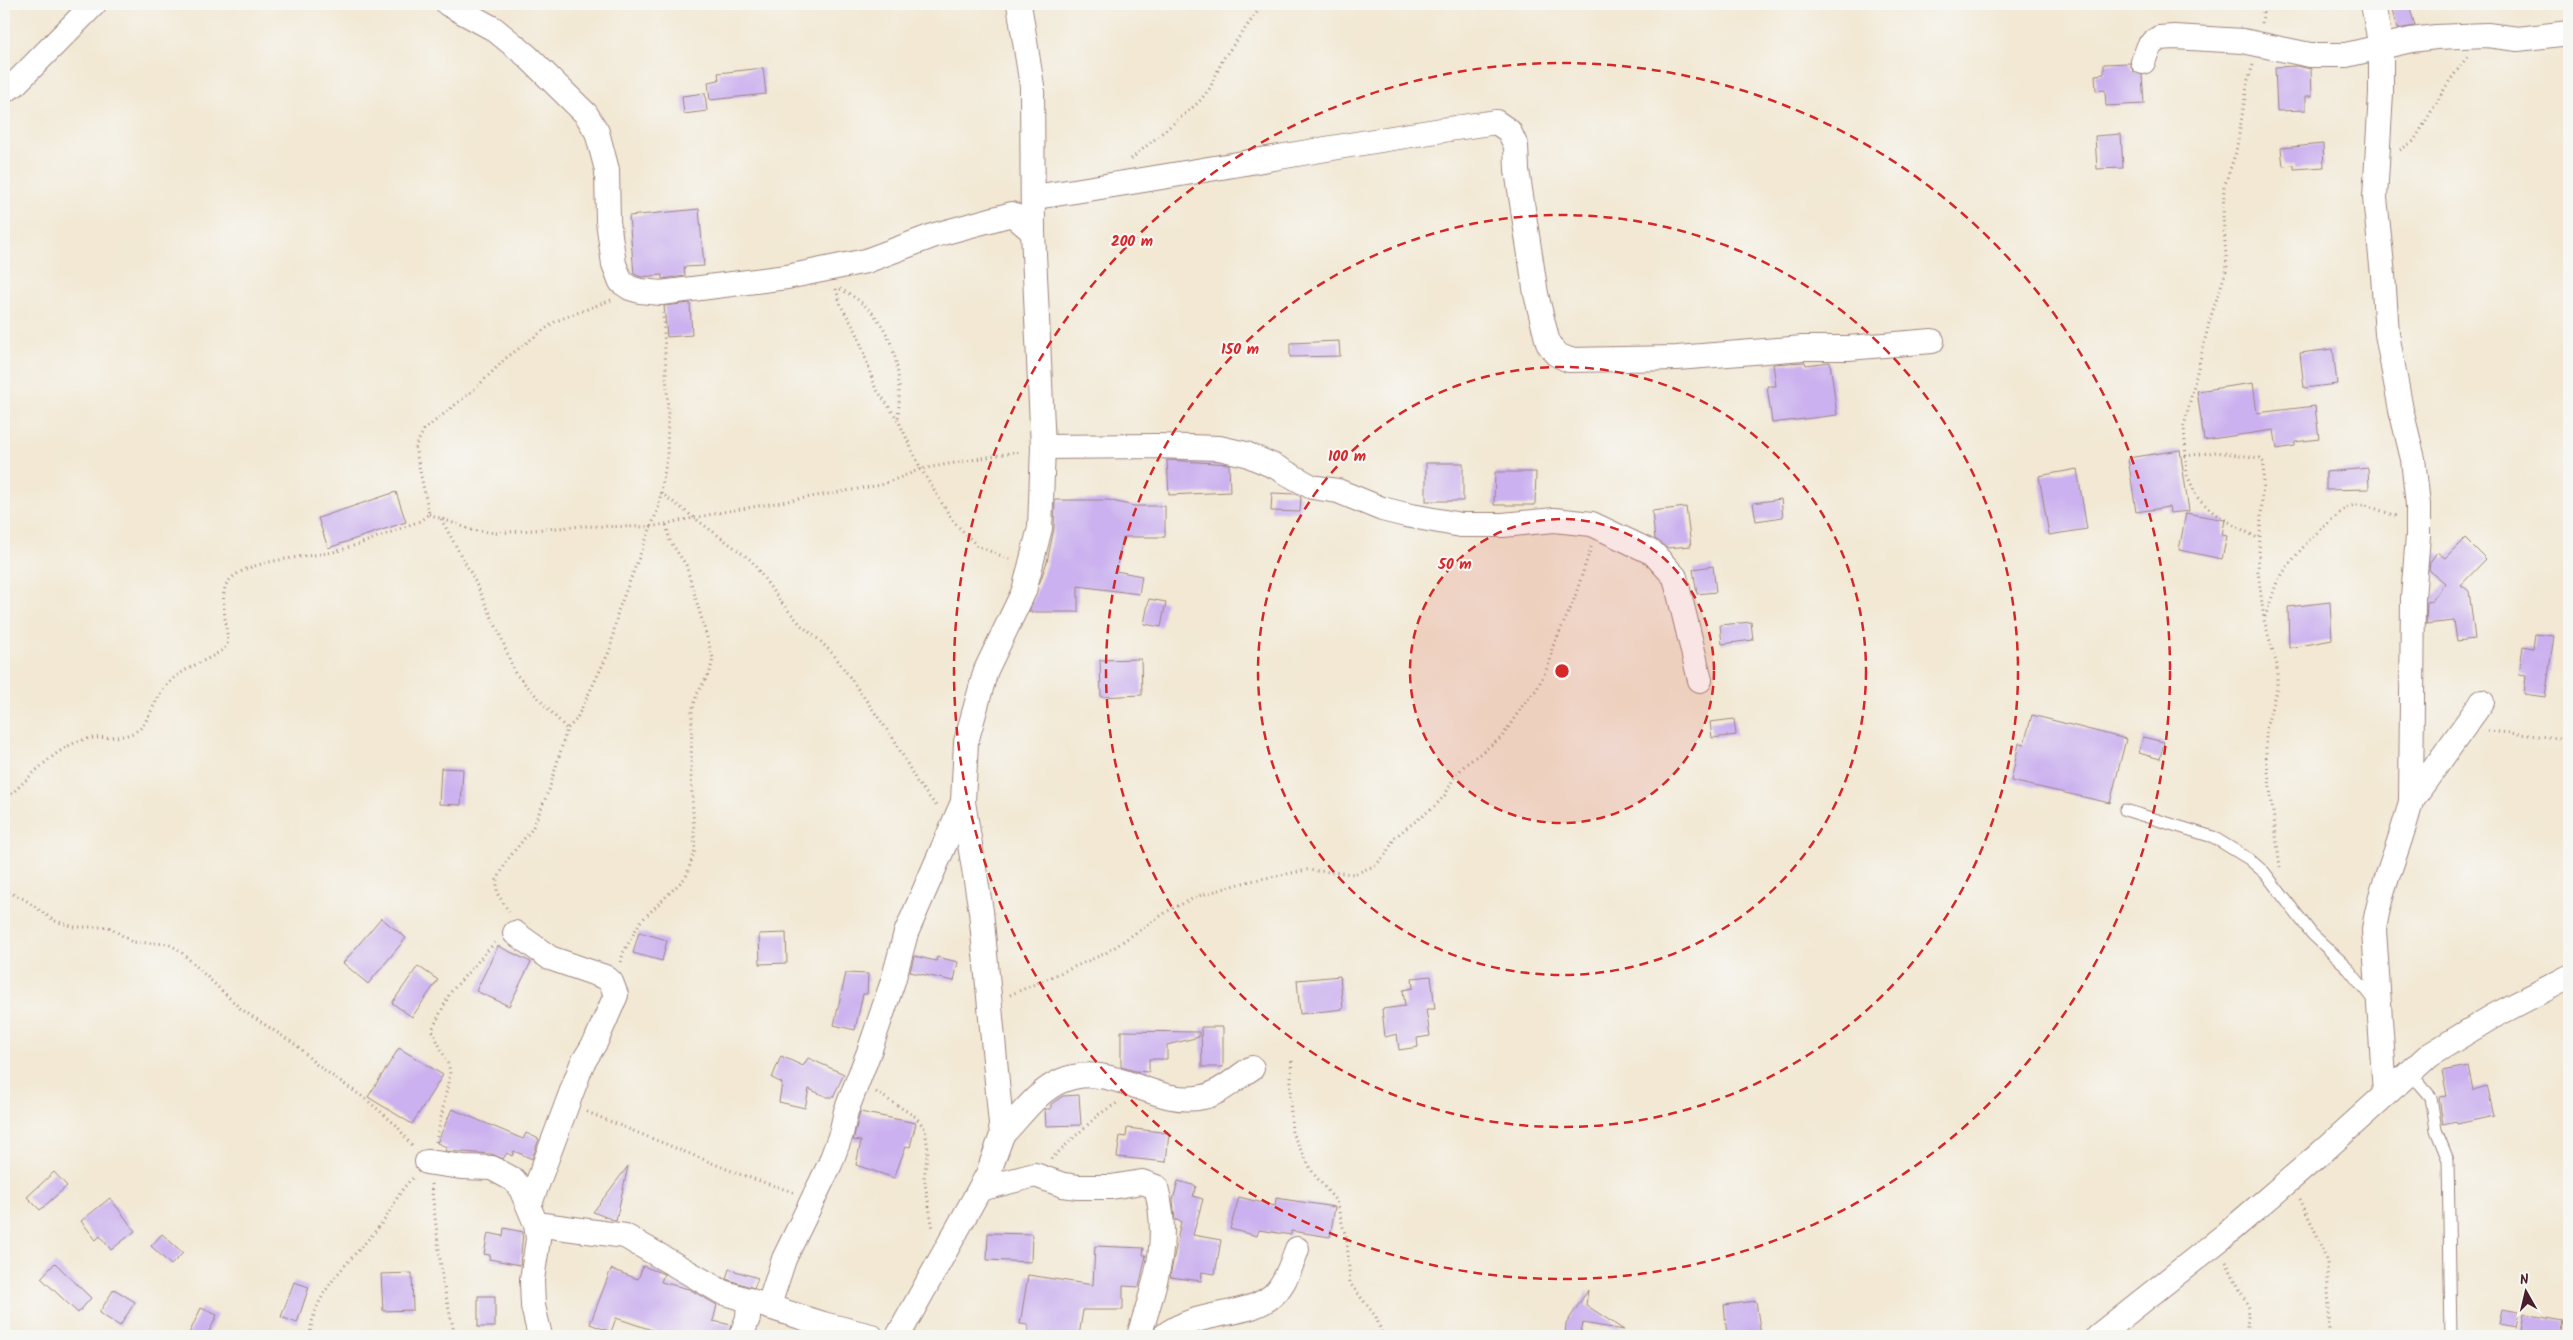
<svg xmlns="http://www.w3.org/2000/svg" width="2573" height="1340" font-family="Kalam,sans-serif">
  <rect width="100%" height="100%" fill="#f6f6f2"/>
  <filter id="ink" filterUnits="userSpaceOnUse"><feTurbulence type="fractalNoise" baseFrequency=".02" numOctaves="2"/><feDisplacementMap in="SourceGraphic" scale="10" xChannelSelector="R" yChannelSelector="G"/><feConvolveMatrix kernelMatrix="1 2 1 2 8 2 1 2 1" color-interpolation-filters="sRGB"/></filter>
  <filter id="wash" filterUnits="userSpaceOnUse"><feTurbulence type="fractalNoise" baseFrequency=".0096" numOctaves="4" result="noise"/><feDisplacementMap in="SourceGraphic" scale="20" xChannelSelector="R" yChannelSelector="G"/><feGaussianBlur stdDeviation="1.12" result="paint"/><feColorMatrix in="noise" values="0 0 0 0 0 0 0 0 0 0 0 0 0 0 0 0 0 1.4 0 .05"/><feComposite in="paint" operator="in"/></filter>
  <g filter="url(#wash)">
    <rect width="100%" height="100%" fill="#f2e8d3"/>
    <g id="blocks">
      <g fill="#cbb1ef">
        <polygon points="2409,5 2415,26 2397,29 2392,10"/>
        <polygon points="2130,63 2133,71 2142,75 2144,104 2106,106 2105,90 2096,91 2095,75 2104,74 2104,64"/>
        <polygon points="2297,66 2311,69 2312,96 2306,96 2306,110 2277,111 2275,67"/>
        <polygon points="763,68 766,94 710,100 708,82 719,80 718,73"/>
        <polygon points="705,93 707,111 684,114 682,96"/>
        <polygon points="2121,134 2123,168 2097,169 2095,136"/>
        <polygon points="2323,144 2324,167 2294,169 2294,165 2283,166 2281,148"/>
        <polygon points="699,209 704,266 684,267 685,276 662,279 662,275 641,277 634,274 629,216"/>
        <polygon points="690,303 692,335 667,337 664,306"/>
        <polygon points="1339,341 1340,356 1290,357 1290,343"/>
        <polygon points="2333,349 2337,384 2304,388 2300,353"/>
        <polygon points="1805,362 1806,365 1830,362 1837,415 1772,423 1767,386 1776,386 1773,364"/>
        <polygon points="2253,383 2257,413 2315,406 2319,439 2295,442 2295,446 2277,449 2274,430 2204,440 2197,391"/>
        <polygon points="2180,450 2189,511 2170,513 2169,507 2136,512 2128,458"/>
        <polygon points="1167,460 1229,464 1230,492 1169,495"/>
        <rect x="1426" y="463" width="37" height="38"/>
        <polygon points="2368,468 2369,489 2326,490 2326,472"/>
        <polygon points="2077,469 2087,529 2049,535 2039,476"/>
        <polygon points="1495,472 1536,472 1535,505 1494,505"/>
        <polygon points="396,492 406,522 328,548 318,518"/>
        <polygon points="1272,493 1296,494 1301,497 1300,512 1271,511"/>
        <polygon points="1781,499 1783,517 1756,521 1753,503"/>
        <polygon points="1055,500 1108,500 1134,506 1165,506 1165,537 1123,537 1116,571 1142,576 1139,594 1078,586 1078,612 1029,612 1047,562 1054,529"/>
        <polygon points="1686,507 1691,546 1667,548 1655,539 1652,511"/>
        <polygon points="2186,513 2225,520 2222,535 2227,536 2222,559 2179,550"/>
        <polygon points="2465,538 2486,559 2461,585 2469,591 2475,639 2457,641 2454,621 2426,624 2427,602 2432,601 2445,583 2429,570 2430,562 2437,552 2445,558"/>
        <polygon points="1713,566 1716,592 1697,594 1693,569"/>
        <polygon points="1149,599 1166,602 1161,627 1144,624"/>
        <polygon points="2330,602 2332,640 2289,648 2288,607"/>
        <polygon points="1751,622 1753,640 1722,644 1720,625"/>
        <polygon points="2535,634 2554,636 2545,697 2524,694 2526,675 2519,674 2523,646 2533,648"/>
        <polygon points="1141,659 1142,695 1101,697 1100,660"/>
        <polygon points="2032,715 2126,739 2110,803 2011,781 2019,743 2024,744"/>
        <polygon points="1734,719 1736,735 1712,738 1710,722"/>
        <polygon points="2143,737 2164,742 2160,759 2139,753"/>
        <polygon points="441,768 463,769 461,805 439,804"/>
        <polygon points="381,918 406,938 368,984 343,963"/>
        <polygon points="639,932 667,940 662,961 633,953"/>
        <polygon points="786,933 787,963 760,964 759,934"/>
        <polygon points="498,946 531,962 509,1006 476,991"/>
        <polygon points="914,956 936,961 937,957 958,962 954,981 910,972"/>
        <polygon points="418,966 438,980 412,1017 392,1003"/>
        <polygon points="846,973 868,974 867,994 863,994 855,1030 834,1025"/>
        <polygon points="1340,976 1343,1009 1300,1014 1297,980"/>
        <polygon points="1431,976 1435,1009 1426,1009 1430,1036 1417,1038 1418,1047 1399,1050 1397,1034 1385,1037 1382,1009 1405,1006 1403,990 1413,988 1412,978"/>
        <polygon points="1201,1027 1223,1027 1223,1067 1202,1067"/>
        <polygon points="1121,1031 1199,1032 1199,1037 1167,1045 1167,1059 1149,1059 1149,1072 1135,1071 1121,1067"/>
        <polygon points="399,1048 443,1075 412,1124 368,1097"/>
        <polygon points="781,1056 803,1066 808,1058 844,1074 833,1097 827,1097 809,1089 805,1108 779,1102 782,1083 772,1078"/>
        <polygon points="2468,1066 2473,1090 2487,1086 2494,1116 2457,1124 2456,1121 2443,1124 2439,1097 2447,1096 2442,1071"/>
        <polygon points="1079,1095 1081,1125 1046,1126 1045,1109 1051,1109 1051,1104 1063,1096"/>
        <polygon points="452,1109 523,1139 526,1133 539,1139 532,1159 514,1151 512,1156 507,1153 503,1159 492,1154 445,1151 447,1147 437,1143"/>
        <polygon points="860,1112 916,1123 910,1147 906,1146 894,1178 856,1165 861,1141 853,1140"/>
        <polygon points="1127,1128 1169,1133 1166,1162 1117,1157 1120,1136 1126,1137"/>
        <polygon points="628,1166 616,1221 593,1212 606,1195"/>
        <polygon points="54,1172 67,1186 40,1210 27,1197"/>
        <polygon points="1178,1181 1196,1186 1193,1196 1203,1199 1193,1235 1221,1240 1215,1274 1202,1272 1201,1281 1170,1277 1181,1221 1175,1220 1173,1200"/>
        <polygon points="1239,1197 1275,1206 1276,1198 1335,1207 1330,1237 1291,1231 1291,1235 1259,1230 1257,1236 1230,1229"/>
        <polygon points="110,1198 135,1231 111,1250 100,1236 96,1240 81,1221"/>
        <polygon points="504,1228 523,1232 520,1265 489,1259 490,1255 484,1254 488,1233 503,1236"/>
        <polygon points="988,1233 1032,1234 1031,1262 987,1260"/>
        <polygon points="162,1234 183,1253 171,1265 151,1246"/>
        <polygon points="1095,1246 1144,1248 1143,1255 1146,1255 1139,1287 1123,1286 1123,1310 1083,1310 1079,1336 1028,1336 1028,1325 1020,1324 1028,1275 1093,1285"/>
        <polygon points="55,1263 91,1298 78,1313 41,1278"/>
        <polygon points="643,1266 664,1274 661,1282 689,1289 717,1305 713,1321 731,1325 728,1336 670,1336 616,1318 611,1332 590,1324 611,1269 638,1279"/>
        <polygon points="729,1269 758,1278 754,1288 726,1279"/>
        <polygon points="412,1273 413,1310 383,1311 381,1274"/>
        <polygon points="294,1282 309,1287 297,1323 281,1317"/>
        <polygon points="114,1289 135,1302 120,1326 99,1313"/>
        <polygon points="1588,1290 1586,1305 1624,1330 1583,1323 1580,1336 1565,1336 1566,1324"/>
        <rect x="478" y="1296" width="17" height="31"/>
        <polygon points="1756,1301 1761,1336 1727,1336 1724,1305"/>
        <polygon points="201,1308 217,1315 207,1336 188,1336"/>
        <polygon points="2502,1309 2519,1312 2516,1327 2499,1324"/>
        <polygon points="2524,1314 2564,1321 2561,1336 2520,1336"/>
      </g>
    </g>
  </g>
  <g filter="url(#ink)">
    <use href="#blocks" fill-opacity="0" stroke="#9e847f" stroke-width="1"/>
    <g fill="none" stroke-linecap="round" stroke-linejoin="round">
      <defs>
        <g id="lane">
          <polyline points="2125,810 2213,837 2249,859 2265,873 2312,934 2345,965 2375,1002"/>
          <polyline points="2405,1077 2419,1083 2431,1097 2436,1130 2448,1160 2451,1336"/>
        </g>
        <g id="street">
          <polyline points="448,4 494,29 527,56 586,114 597,132 607,170 608,221 614,264 621,282 630,288 640,291 661,293 787,277 866,261 935,235 1012,214 1033,232"/>
          <path d="M2373,4l8,44v45l-6,105 8,77 4,59 14,76 12,49 5,46v31l-5,62 -2,203c-10,44 -31,85 -37,129l11,163"/>
          <polyline points="2143,62 2149,46 2159,38 2174,37 2243,41 2310,55 2346,55 2411,40 2436,37 2487,35 2518,39 2569,33"/>
          <polyline points="4,91 14,85 94,4"/>
          <path d="M1034,197c154,-22 307,-53 462,-75l13,9 7,15 1,24 19,124 12,49 8,11 13,6 108,-2 126,-10h45l84,-7"/>
          <polyline points="1043,447 1156,446 1219,448 1246,454 1276,467 1312,487 1338,491 1382,509 1406,515 1461,525 1503,525 1554,520 1592,524 1653,553 1675,577 1700,680"/>
          <polyline points="2411,801 2482,702"/>
          <polyline points="515,933 550,958 605,977 611,982 616,995 596,1041 582,1064 529,1206"/>
          <path d="M1002,1135c18,-18 35,-44 59,-54 51,-22 93,27 142,16 17,-3 34,-20 49,-29"/>
          <polyline points="427,1162 463,1167 492,1168 514,1180 521,1189 536,1224 538,1239 532,1280 533,1306 540,1336"/>
          <path d="M980,1189l55,-14 28,10 15,2h33l31,-5 14,5c15,56 -1,96 -17,149"/>
          <polyline points="536,1224 625,1236 722,1292 823,1324 871,1336"/>
          <polyline points="769,1305 784,1259 830,1164 841,1134 846,1111 869,1052 893,981 906,933 963,802"/>
          <polyline points="741,1336 748,1318 749,1300"/>
          <polyline points="898,1336 988,1174 1002,1135 981,911 963,802 966,742 986,670 1024,591 1040,528 1043,447 1033,232 1032,86 1019,4"/>
          <path d="M1164,1336c35,-28 89,-17 113,-45 10,-12 15,-28 20,-42"/>
          <polyline points="2098,1336 2224,1236 2321,1153 2428,1056 2492,1017 2569,977"/>
        </g>
      </defs>
      <use href="#lane" stroke="#9e847f" stroke-width="13"/>
      <use href="#street" stroke="#9e847f" stroke-width="26"/>
      <g stroke="#9e847f" stroke-width="3" stroke-dasharray="1 4" stroke-linecap="butt">
        <polyline points="2262,23 2264,4"/>
        <polyline points="2253,65 2248,80 2236,152 2224,187 2223,218 2227,268 2210,319 2184,426 2187,475 2197,497 2215,514 2259,539"/>
        <polyline points="2400,150 2414,141 2448,83 2467,57"/>
        <polyline points="1131,159 1199,102 1210,88 1223,59 1263,4"/>
        <polyline points="836,289 841,306 857,333 875,387 898,420 921,469 953,521 977,546 1009,559"/>
        <path d="M840,289c53,26 63,76 58,130"/>
        <polyline points="2185,456 2216,452 2260,458 2264,463 2258,571 2264,620 2277,665 2277,687 2266,729 2266,756 2280,867"/>
        <polyline points="661,493 751,560 780,601 802,626 819,640 834,655 895,741 917,782 938,808"/>
        <polyline points="429,514 472,530 496,533 582,526 650,527 723,512 881,485 921,469 1021,451"/>
        <polyline points="441,519 473,577 501,637 515,673 567,729"/>
        <polyline points="2265,617 2277,582 2289,564 2311,538 2344,509 2354,505 2366,505 2398,517"/>
        <polyline points="2488,731 2569,739"/>
        <path d="M4,801c21,-19 51,-53 78,-61 18,-5 40,1 56,-10 10,-6 18,-35 31,-47 15,-16 37,-21 55,-34l4,-7c-1,-13 -8,-46 -2,-57 15,-27 84,-27 111,-34 28,-8 56,-20 83,-30l9,-7 -14,-67 9,-17 52,-42 30,-30 50,-37 55,-21"/>
        <polyline points="4,890 24,899 55,921 75,927 109,927 132,942 168,944 178,949 241,1009 296,1045 317,1065 367,1100 396,1125 413,1147"/>
        <polyline points="509,912 497,893 497,880 508,859 532,829 549,790 567,729 576,720 610,650 618,611 658,509 667,458 668,410 663,313"/>
        <polyline points="621,962 623,953 640,922 686,877 695,850 691,775 692,711 697,694 710,672 713,658 686,565 670,541 666,524"/>
        <polyline points="1010,995 1106,953 1168,911 1198,896 1250,881 1307,870 1355,874 1376,865 1386,854 1395,837 1435,806 1445,795 1455,776 1465,765 1502,737 1523,705 1537,689 1550,662 1552,648 1573,603 1591,547"/>
        <polyline points="1292,1061 1290,1096 1292,1133 1313,1173 1336,1201 1347,1241 1350,1283 1376,1317 1383,1336"/>
        <polyline points="876,1092 916,1117 925,1129 928,1150 924,1178 933,1229"/>
        <polyline points="587,1112 739,1174 793,1192"/>
        <polyline points="436,1142 450,1074 449,1066 432,1030 450,993 496,941"/>
        <polyline points="1051,1159 1098,1115 1117,1103"/>
        <polyline points="431,1184 443,1283 455,1336"/>
        <polyline points="2300,1199 2322,1246 2327,1264 2330,1336"/>
        <polyline points="2226,1262 2249,1308 2246,1336"/>
        <path d="M310,1336c3,-49 48,-80 75,-117 9,-14 15,-30 28,-41"/>
      </g>
      <use href="#lane" stroke="#fff" stroke-width="11"/>
      <use href="#street" stroke="#fff" stroke-width="24"/>
    </g>
  </g>
  <circle cx="1562" cy="671" r="152" fill="#d62828" fill-opacity=".12"/>
  <g fill="none" stroke="#d62828" stroke-width="2.5" stroke-dasharray="9 6">
    <circle cx="1562" cy="671" r="152"/>
    <circle cx="1562" cy="671" r="304"/>
    <circle cx="1562" cy="671" r="456"/>
    <circle cx="1562" cy="671" r="608"/>
  </g>
  <circle cx="1562" cy="671" r="8" fill="#d62828" stroke="#f6f6f2" stroke-width="2.5"/>
  <g font-size="15" text-anchor="middle" font-weight="bold" fill="#d62828" stroke="#f6f6f2" stroke-width="4.5" stroke-linejoin="round" paint-order="stroke">
    <text x="1132" y="246">200 m</text>
    <text x="1240" y="354">150 m</text>
    <text x="1347" y="461">100 m</text>
    <text x="1455" y="569">50 m</text>
  </g>
  <rect width="2573" height="1340" fill="none" stroke="#f6f6f2" stroke-width="20"/>
  <g transform="translate(2526 1292) rotate(352)" stroke="#f6f6f2" stroke-width="4" paint-order="stroke">
  <path d="M0-4L9 19L0 12L-9 19Z" fill="#4a1f2b"/>
  <text y="-8" font-size="14" font-weight="bold" text-anchor="middle" fill="#4a1f2b">N</text>
  </g>
</svg>
